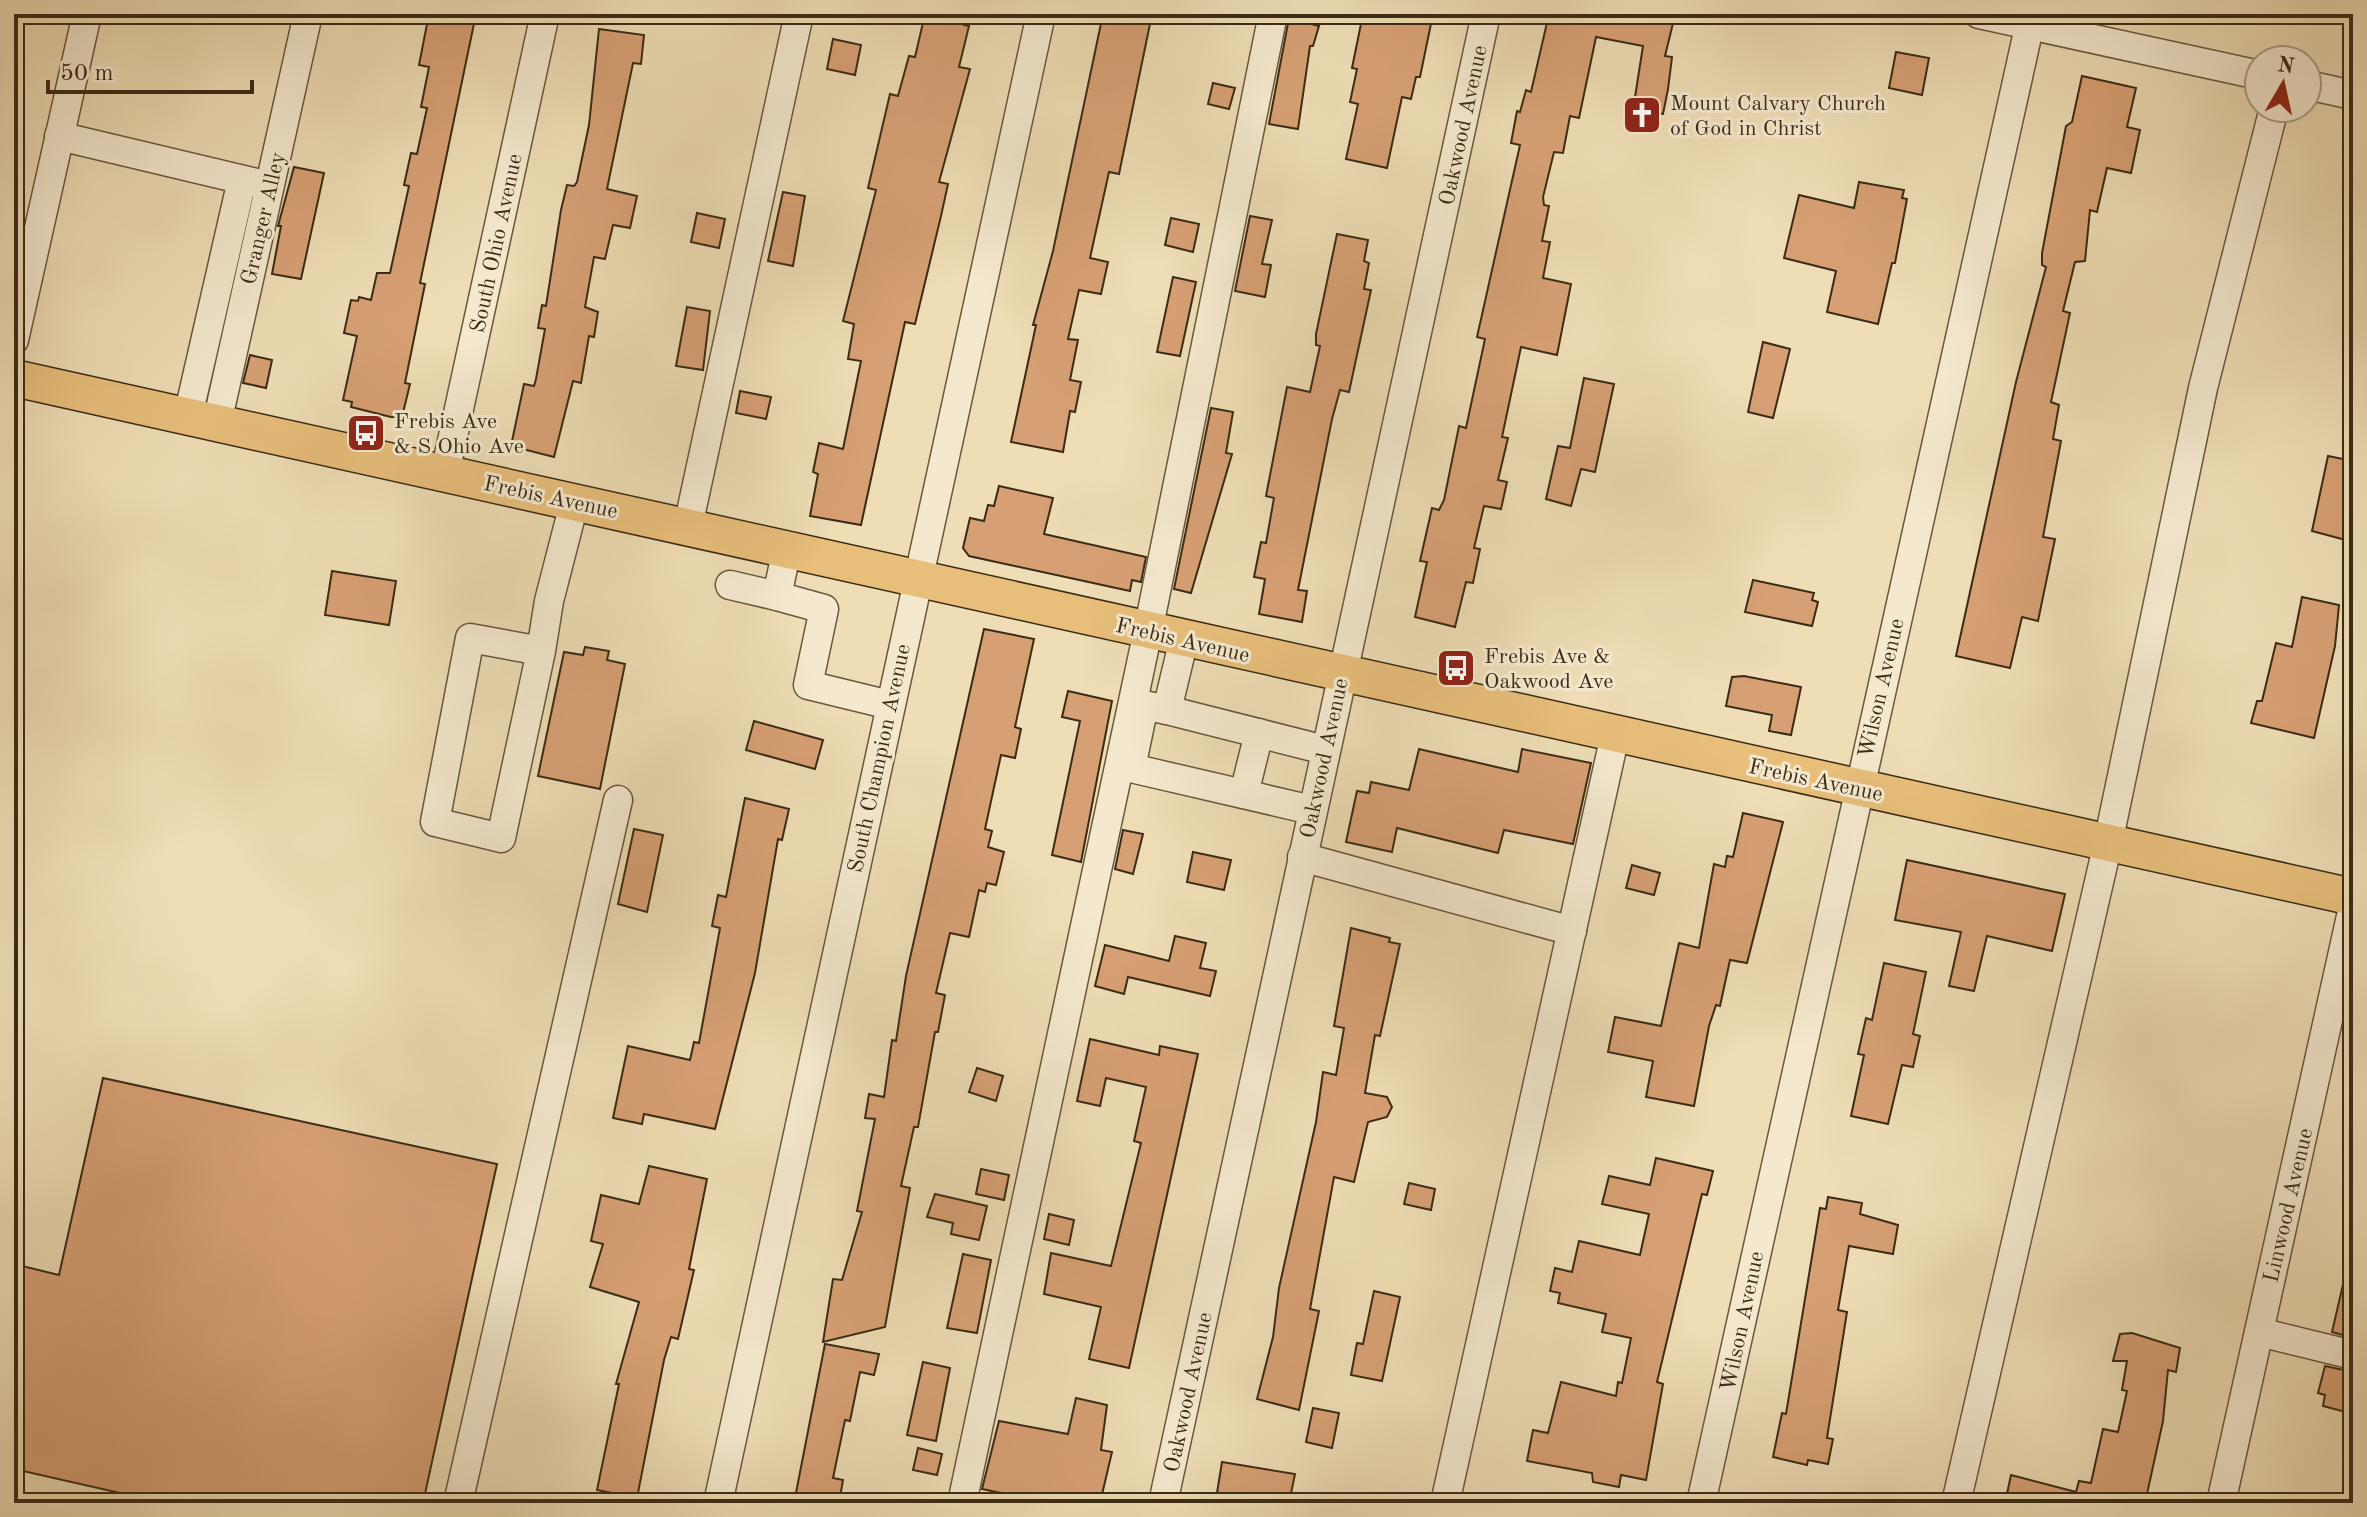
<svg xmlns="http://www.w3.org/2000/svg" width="2367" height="1517" font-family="'Old Standard TT',serif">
  <rect width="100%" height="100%" fill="#eeddb5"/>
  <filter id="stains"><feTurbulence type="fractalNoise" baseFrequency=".0025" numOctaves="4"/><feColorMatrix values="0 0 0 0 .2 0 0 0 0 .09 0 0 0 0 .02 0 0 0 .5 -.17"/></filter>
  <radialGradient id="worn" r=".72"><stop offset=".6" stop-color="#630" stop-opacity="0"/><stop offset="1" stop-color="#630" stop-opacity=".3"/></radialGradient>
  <g fill="#d7a074" stroke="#3b2b16" stroke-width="2">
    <polygon points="429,14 476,14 420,283 425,284 405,383 410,384 402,417 391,417 351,407 352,402 343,400 357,336 344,333 351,300 358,301 359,297 371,300 377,273 390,273 409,186 404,185 411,153 417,154 427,108 421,107 429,67 419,65"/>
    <polygon points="925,14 966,14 964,25 969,26 959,67 970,69 939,182 948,184 941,216 915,324 905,322 861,525 810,516 818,474 813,472 819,443 843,449 861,361 848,359 854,324 843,321 876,190 868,188 890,94 898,96 909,56 915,57"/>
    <polygon points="1103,14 1149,14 1151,19 1119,174 1109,172 1090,258 1108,262 1101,294 1079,290 1068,339 1078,340 1070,380 1081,382 1075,412 1070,411 1063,452 1011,442 1036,325 1033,325 1053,251"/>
    <polygon points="1363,14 1377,14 1377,20 1378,14 1433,14 1420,77 1416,77 1411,99 1402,97 1387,168 1346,159 1358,104 1350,102 1357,69 1352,68"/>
    <polygon points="1549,14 1650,14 1674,19 1665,56 1672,57 1668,89 1663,114 1633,110 1643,46 1596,37 1579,118 1570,116 1563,153 1554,152 1543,197 1544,205 1549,206 1542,241 1550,242 1543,278 1571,284 1557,355 1521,347 1502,437 1508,438 1498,480 1507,482 1501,509 1484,506 1474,548 1480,549 1473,583 1466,582 1455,627 1415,617 1427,562 1420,561 1432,508 1439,510 1444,500 1459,426 1466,428 1485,339 1477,337 1520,145 1511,143 1517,111 1520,112 1526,90 1531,92"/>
    <polygon points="1289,18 1319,26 1313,46 1310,46 1298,129 1269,124"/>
    <polygon points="599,29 644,35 641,64 633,63 607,189 637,196 630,228 613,225 605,259 594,257 585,307 598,312 594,337 589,336 581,383 573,381 554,457 511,446 524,384 534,386 536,379 545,329 538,328 542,305 546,306 561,210 567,185 574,186 577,182 589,125"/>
    <polygon points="833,39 861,45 855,75 827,69"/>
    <polygon points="1896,52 1929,58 1922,95 1889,88"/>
    <polygon points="2082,76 2136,88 2127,127 2140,130 2131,173 2107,168 2097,212 2090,210 2085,261 2075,262 2063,311 2070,313 2051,402 2059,405 2053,439 2061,441 2043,537 2055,539 2038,621 2022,617 2010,668 1956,656 2016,382 2046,267 2042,265 2042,253 2066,126 2072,122"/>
    <polygon points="1213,83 1235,88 1229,109 1208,104"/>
    <polygon points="294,167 324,173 301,279 272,274 281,226 278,226"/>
    <polygon points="1859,182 1904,190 1902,198 1907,199 1895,263 1892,263 1878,324 1827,312 1836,271 1784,258 1799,195 1854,208"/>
    <polygon points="783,192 805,196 793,266 768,261"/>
    <polygon points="697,213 725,219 719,248 691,242"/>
    <polygon points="1250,216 1272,220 1262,264 1271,265 1265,297 1235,291"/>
    <polygon points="1171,218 1199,224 1193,252 1165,245"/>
    <polygon points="1337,234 1368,240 1364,261 1369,263 1364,289 1371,290 1349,392 1340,390 1332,419 1298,590 1307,591 1302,622 1259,614 1265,579 1254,577 1261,542 1266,543 1274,498 1266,496 1287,387 1310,392 1320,346 1316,345 1316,334"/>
    <polygon points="1173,277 1196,282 1180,356 1157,352"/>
    <polygon points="687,307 710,311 703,370 676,366"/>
    <polygon points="1763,342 1790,349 1773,418 1748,412"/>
    <polygon points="250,355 272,360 266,388 243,383"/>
    <polygon points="1584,378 1614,384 1595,472 1581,469 1571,506 1546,499 1558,446 1570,448"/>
    <polygon points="740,391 771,397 766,419 736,413"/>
    <polygon points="1211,408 1233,412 1226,453 1232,454 1191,593 1174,589"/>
    <polygon points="2328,456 2353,461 2353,542 2312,531"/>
    <polygon points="999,486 1053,498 1044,534 1146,557 1141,582 1132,580 1130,591 969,556 963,548 970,518 984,521 988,505 994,506"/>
    <polygon points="332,571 396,581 389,625 325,615"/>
    <polygon points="1753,580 1814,593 1812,600 1818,602 1812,626 1745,612"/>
    <polygon points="2302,597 2339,605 2335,646 2314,738 2251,723 2257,701 2262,701 2276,643 2292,647"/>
    <polygon points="984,629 1034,639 1015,727 1021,729 1015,758 1001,755 985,829 992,831 988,847 1004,852 996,885 987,883 985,892 979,890 969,937 950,933 936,993 945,995 938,1032 935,1032 918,1127 914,1127 901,1186 910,1188 885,1327 823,1342 833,1279 842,1280 862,1212 857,1211 875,1119 865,1118 869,1094 884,1097 892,1040 896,1041 906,976"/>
    <polygon points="585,647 609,651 607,660 625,664 600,789 538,776 564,652 583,655"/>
    <polygon points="1744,676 1801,687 1791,735 1769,731 1772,715 1726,706 1732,677"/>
    <polygon points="1068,691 1112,701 1081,862 1052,855 1080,721 1062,717"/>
    <polygon points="754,721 823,740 815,769 746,750"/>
    <polygon points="1419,749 1518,772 1522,749 1591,763 1573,844 1504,830 1498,853 1397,828 1392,852 1346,842 1357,791 1369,793 1371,782 1409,790"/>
    <polygon points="745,798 789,809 782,840 778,839 755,973 715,1129 644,1114 642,1124 613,1118 628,1046 690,1060 694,1042 699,1043 720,928 712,926 718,895 726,897"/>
    <polygon points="1743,813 1783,822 1747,963 1730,960 1720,1006 1716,1005 1709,1026 1694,1106 1646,1097 1653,1061 1608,1052 1615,1017 1661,1026 1679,943 1699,948 1714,864 1725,867 1727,856 1733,857"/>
    <polygon points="634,829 663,835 647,912 618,904"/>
    <polygon points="1123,830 1143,834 1133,874 1115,869"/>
    <polygon points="1193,852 1231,860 1224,890 1187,882"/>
    <polygon points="1907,860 2065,894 2052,951 1987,936 1974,991 1949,986 1961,932 1895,920"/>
    <polygon points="1632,865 1660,873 1654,895 1626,888"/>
    <polygon points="1351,928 1390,938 1389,942 1400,944 1380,1036 1375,1035 1365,1093 1387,1097 1392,1107 1387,1117 1368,1122 1354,1182 1334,1177 1310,1309 1319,1311 1299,1410 1257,1399 1273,1337 1279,1288 1316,1122 1323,1072 1336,1075 1344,1028 1334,1026"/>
    <polygon points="1175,936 1206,943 1200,968 1216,971 1210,996 1128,977 1124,994 1095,986 1105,945 1169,961"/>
    <polygon points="1884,963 1926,972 1913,1034 1920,1036 1913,1067 1902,1065 1888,1124 1851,1116 1864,1055 1858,1054 1866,1018 1872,1020"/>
    <polygon points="1090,1039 1159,1055 1160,1046 1198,1054 1129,1368 1089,1359 1101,1307 1044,1294 1051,1253 1111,1266 1141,1143 1134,1141 1146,1087 1106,1078 1100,1106 1077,1101"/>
    <polygon points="977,1068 1003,1076 996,1101 969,1092"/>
    <polygon points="103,1078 497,1164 423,1503 164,1503 14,1469 14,1264 59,1275"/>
    <polygon points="1656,1158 1713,1171 1707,1195 1702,1194 1657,1382 1663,1384 1646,1480 1621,1475 1619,1487 1593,1482 1592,1473 1527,1461 1533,1430 1548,1433 1561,1382 1616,1396 1618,1382 1622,1383 1631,1338 1602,1332 1606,1314 1558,1303 1560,1293 1550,1291 1555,1268 1572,1272 1579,1241 1640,1255 1649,1214 1602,1204 1609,1176 1650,1185"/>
    <polygon points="649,1166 707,1179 689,1269 694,1270 678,1339 671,1337 664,1360 637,1498 597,1490 619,1384 616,1384 639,1302 590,1287 603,1244 591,1241 601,1195 639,1204"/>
    <polygon points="981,1169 1009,1175 1004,1200 976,1194"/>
    <polygon points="1409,1183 1435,1189 1431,1210 1404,1204"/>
    <polygon points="935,1194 987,1206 979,1240 951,1234 953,1223 927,1217"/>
    <polygon points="1828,1197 1862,1203 1860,1214 1898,1225 1893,1254 1849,1246 1838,1310 1847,1312 1827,1438 1833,1439 1828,1464 1808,1460 1807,1465 1773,1457 1782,1413 1786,1414 1820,1208 1826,1209"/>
    <polygon points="1049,1214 1074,1220 1069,1245 1044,1239"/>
    <polygon points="963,1254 991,1260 977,1333 947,1328"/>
    <polygon points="2344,1280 2353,1281 2353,1338 2332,1332"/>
    <polygon points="1374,1291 1400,1297 1382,1381 1351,1375 1357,1343 1363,1344"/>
    <polygon points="2132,1333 2180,1348 2176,1372 2168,1370 2163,1421 2145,1503 2005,1503 2011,1475 2076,1492 2079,1481 2091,1483 2103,1429 2118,1432 2127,1391 2122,1390 2127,1361 2113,1361 2120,1334"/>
    <polygon points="825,1344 879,1354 874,1375 860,1372 850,1421 845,1420 833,1478 843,1480 839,1503 794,1503"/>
    <polygon points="923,1362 950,1368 936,1441 907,1435"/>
    <polygon points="2325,1366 2353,1372 2353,1414 2323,1406 2325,1395 2318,1393"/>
    <polygon points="1076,1398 1107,1405 1101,1450 1112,1452 1100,1503 1048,1503 982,1489 999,1421 1068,1434"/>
    <polygon points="1313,1408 1339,1413 1332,1448 1306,1442"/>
    <polygon points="918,1448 942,1454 937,1475 913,1470"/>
    <polygon points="1222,1462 1295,1474 1289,1503 1223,1503 1225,1494 1217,1493"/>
  </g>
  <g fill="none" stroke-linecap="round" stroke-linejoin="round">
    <defs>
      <g id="minor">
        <polyline points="1979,14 2259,75"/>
        <polyline points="2307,85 2353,95"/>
        <polyline points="59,136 261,184"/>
        <polyline points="14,340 87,14"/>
        <polyline points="188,416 242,180"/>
        <polyline points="217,423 308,14"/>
        <polyline points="445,473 545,14"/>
        <polyline points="688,526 799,14"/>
        <polyline points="730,585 777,596 787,549"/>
        <polyline points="777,596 824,609 808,685 890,705"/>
        <polyline points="1184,639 1167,710 1144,705 1131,768 1312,810"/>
        <polyline points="541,651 501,838 435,822 470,638 541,651 549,601 575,500"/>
        <polyline points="1167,710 1325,750"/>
        <polyline points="1244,794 1259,733"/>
        <polyline points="1302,857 1572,931"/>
        <polyline points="2259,1332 2353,1355"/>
        <polyline points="458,1503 618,800"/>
        <polyline points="718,1503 1041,14"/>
        <polyline points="962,1503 1148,631 1273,14"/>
        <polyline points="1163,1503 1486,14"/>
        <polyline points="1445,1503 1615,735"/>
        <polyline points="1701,1503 2032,14"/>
        <polyline points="1956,1503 2108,843 2203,388 2274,108"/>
        <polyline points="2221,1503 2353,907"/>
      </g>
      <polyline id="major" points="14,378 2353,897"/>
    </defs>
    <use href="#minor" stroke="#68583e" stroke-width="31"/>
    <use href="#major" stroke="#3b2b16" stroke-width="39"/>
    <use href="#minor" stroke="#f4e9cf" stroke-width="28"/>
    <use href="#major" stroke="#e7be7a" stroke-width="36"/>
  </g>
  <defs>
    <symbol id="church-square" viewBox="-11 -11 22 22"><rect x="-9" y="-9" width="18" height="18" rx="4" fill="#8f2418" stroke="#f4e9cf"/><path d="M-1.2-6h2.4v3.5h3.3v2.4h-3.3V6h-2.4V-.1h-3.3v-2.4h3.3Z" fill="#fff"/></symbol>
    <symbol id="bus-square" viewBox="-11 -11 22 22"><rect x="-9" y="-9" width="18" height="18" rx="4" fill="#8f2418" stroke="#f4e9cf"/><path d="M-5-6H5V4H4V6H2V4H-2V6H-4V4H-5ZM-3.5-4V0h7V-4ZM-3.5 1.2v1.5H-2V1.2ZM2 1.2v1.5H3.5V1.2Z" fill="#fff"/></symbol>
  </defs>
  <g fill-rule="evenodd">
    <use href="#church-square" x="1620" y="93" width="44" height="44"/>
    <use href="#bus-square" x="344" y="411" width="44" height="44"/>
    <use href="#bus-square" x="1434" y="646" width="44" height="44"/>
  </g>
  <g text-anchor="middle" stroke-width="6" stroke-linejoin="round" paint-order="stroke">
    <g font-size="22" fill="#3b2b16" stroke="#f4e9cf" text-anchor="start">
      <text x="1670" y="110">Mount Calvary Church<tspan x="1670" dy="25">of God in Christ</tspan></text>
      <text x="394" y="428">Frebis Ave<tspan x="394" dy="25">&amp; S Ohio Ave</tspan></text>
      <text x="1484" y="663">Frebis Ave &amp;<tspan x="1484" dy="25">Oakwood Ave</tspan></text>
    </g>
    <g font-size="22" fill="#3b2b16" stroke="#f4e9cf">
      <text transform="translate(1462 125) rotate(-78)" y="8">Oakwood Avenue</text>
      <text transform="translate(262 218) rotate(-77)" y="8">Granger Alley</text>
      <text transform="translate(495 243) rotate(-78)" y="8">South Ohio Avenue</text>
      <text transform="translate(551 496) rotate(12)" y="8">Frebis Avenue</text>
      <text transform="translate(1183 639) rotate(13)" y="8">Frebis Avenue</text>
      <text transform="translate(1880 688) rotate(-77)" y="8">Wilson Avenue</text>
      <text transform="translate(878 758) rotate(-78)" y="8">South Champion Avenue</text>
      <text transform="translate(1323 758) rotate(-78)" y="8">Oakwood Avenue</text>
      <text transform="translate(1816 779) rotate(12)" y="8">Frebis Avenue</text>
      <text transform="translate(2287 1205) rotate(-77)" y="8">Linwood Avenue</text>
      <text transform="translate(1741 1321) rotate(-78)" y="8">Wilson Avenue</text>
      <text transform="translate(1187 1392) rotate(-78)" y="8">Oakwood Avenue</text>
    </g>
  </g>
  <rect width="2367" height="1517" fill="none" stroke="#eeddb5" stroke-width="48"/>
  <rect x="16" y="16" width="2335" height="1485" fill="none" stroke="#3b2b16" stroke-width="4"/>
  <rect x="24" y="24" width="2319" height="1469" fill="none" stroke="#3b2b16" stroke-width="2"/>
  <g transform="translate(2283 84) rotate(9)"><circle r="38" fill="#f4e9cf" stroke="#aa9d85" stroke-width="2"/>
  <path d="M0-6L14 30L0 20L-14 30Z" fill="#8f2418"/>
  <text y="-12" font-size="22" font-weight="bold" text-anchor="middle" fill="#3b2b16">N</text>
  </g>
  <path d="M48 80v12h204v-12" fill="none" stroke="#3b2b16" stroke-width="4"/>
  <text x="60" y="80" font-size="24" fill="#3b2b16" stroke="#f4e9cf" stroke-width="6" paint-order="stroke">50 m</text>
  <rect width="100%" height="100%" filter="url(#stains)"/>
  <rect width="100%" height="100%" fill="url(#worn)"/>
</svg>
